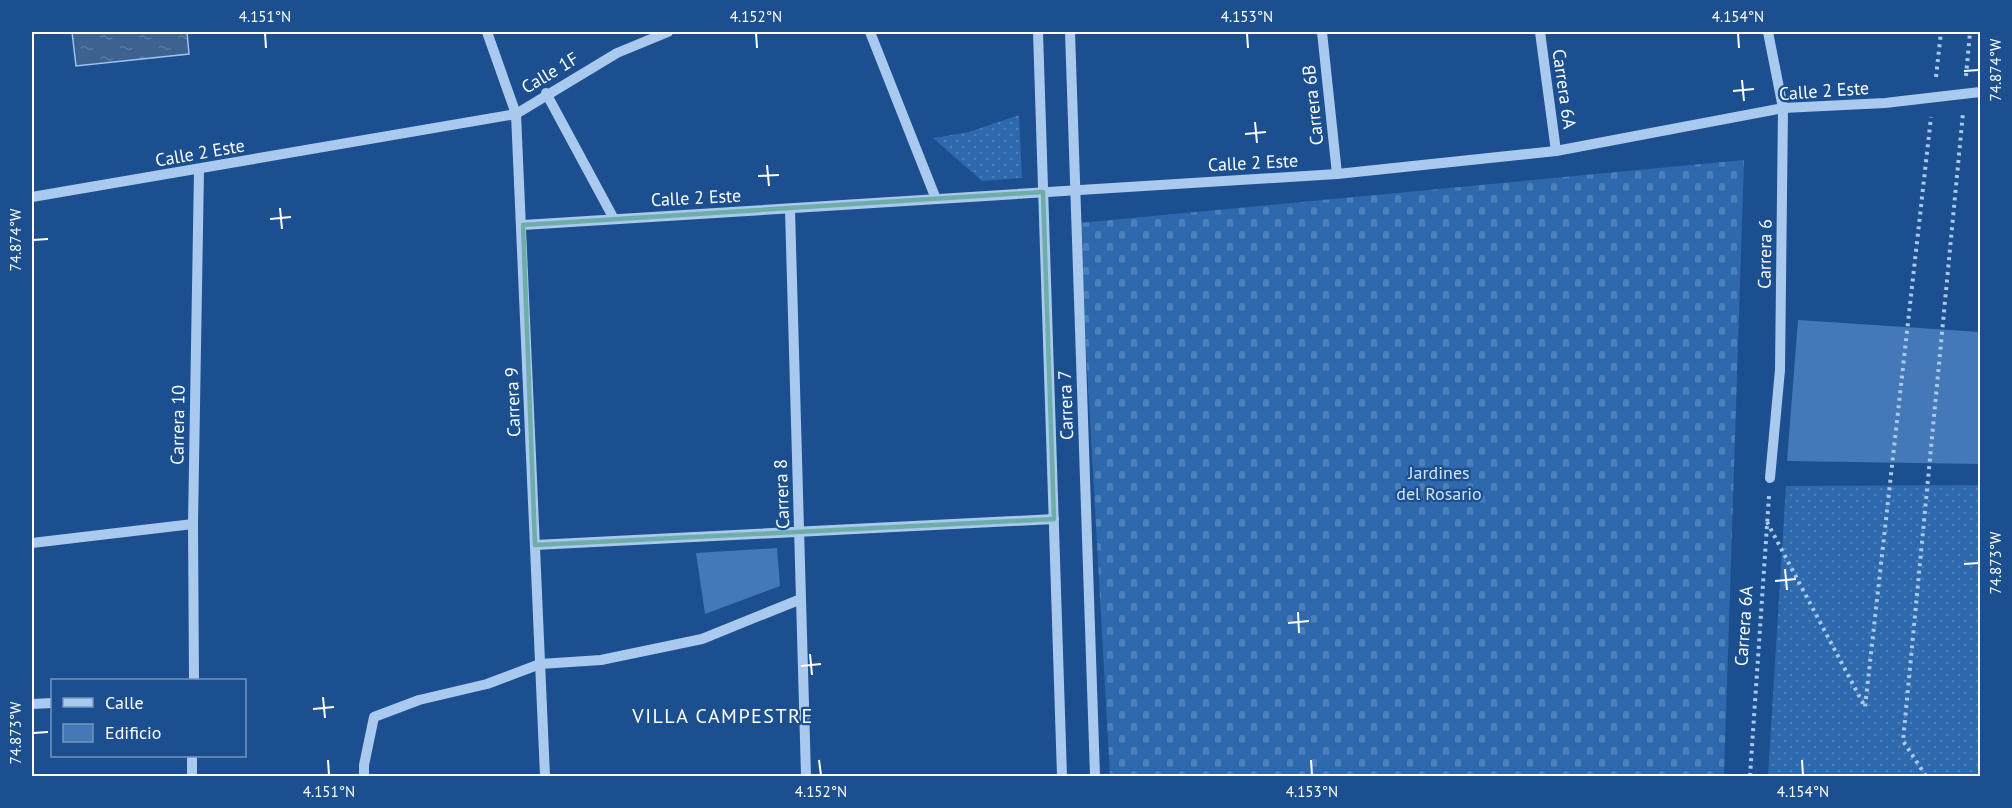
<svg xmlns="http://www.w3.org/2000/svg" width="2012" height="808" font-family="'PT Sans',sans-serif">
  <defs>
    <pattern id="grass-dots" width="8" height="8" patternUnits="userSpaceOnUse" patternTransform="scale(1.5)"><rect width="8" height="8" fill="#2e69ad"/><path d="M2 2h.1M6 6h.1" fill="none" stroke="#4d80b9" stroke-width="1.8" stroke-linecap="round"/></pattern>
    <pattern id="cemetery-stones" width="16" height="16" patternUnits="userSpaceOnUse" patternTransform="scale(1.5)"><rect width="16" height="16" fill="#2e69ad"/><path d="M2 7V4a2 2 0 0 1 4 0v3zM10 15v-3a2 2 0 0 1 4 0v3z" fill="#4d80b9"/></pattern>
    <pattern id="water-ripples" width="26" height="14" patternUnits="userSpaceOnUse" patternTransform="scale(1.5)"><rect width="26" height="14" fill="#3c6290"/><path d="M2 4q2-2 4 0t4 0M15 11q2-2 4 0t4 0" fill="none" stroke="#597aa1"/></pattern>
  </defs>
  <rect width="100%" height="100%" fill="#1b4f8f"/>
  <g fill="url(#grass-dots)">
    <polygon points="1019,115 1022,178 982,181 933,138 969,132"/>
    <polygon points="1980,485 1980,776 1768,776 1786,486"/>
  </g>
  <polygon fill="url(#cemetery-stones)" points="1744,160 1724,776 1110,776 1079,223"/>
  <polygon fill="url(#water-ripples)" stroke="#9cc4f0" stroke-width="1.5" points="72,32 187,32 189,54 76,66"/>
  <g fill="#4478b7">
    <polygon points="1798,320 1980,332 1980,464 1787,461"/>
    <polygon points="777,548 780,586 705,614 696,553"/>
  </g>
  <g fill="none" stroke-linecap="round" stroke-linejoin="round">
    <g stroke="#a9c9ee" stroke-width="4" stroke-dasharray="3 4.5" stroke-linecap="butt">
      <polyline points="1966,76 1970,32"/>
      <polyline points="1936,77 1941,32"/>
      <polyline points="1767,522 1865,707 1931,117"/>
      <polyline points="1750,776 1769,496"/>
      <polyline points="1926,776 1903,741 1963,113"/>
    </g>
    <g stroke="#a9c9ee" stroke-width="10">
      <polyline points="487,32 516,114 545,776"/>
      <polyline points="870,32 936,199"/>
      <polyline points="1038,32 1062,776"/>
      <polyline points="1070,32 1095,776"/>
      <polyline points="1322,32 1337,174"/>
      <polyline points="1540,32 1556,151"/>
      <polyline points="1768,32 1783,108 1780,370 1770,478"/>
      <polyline points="546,93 614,219"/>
      <polyline points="32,197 516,114 617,53 668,32"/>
      <polyline points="790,210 806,776"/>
      <polyline points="523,225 1337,174 1556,151 1783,108 1885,103 1980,92"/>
      <polyline points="32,543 193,524"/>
      <polyline points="535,545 1054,519"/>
      <polyline points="194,680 193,524 199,170"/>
      <polyline points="32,704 52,703"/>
      <polyline points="192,776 192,756"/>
      <polyline points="364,776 364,765 374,717 419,700 487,684 540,664 601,660 702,639 801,599"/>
    </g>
  </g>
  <path fill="none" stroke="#6fada8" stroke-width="4.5" stroke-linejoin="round" d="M1043,192l11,327 -519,26 -12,-320z"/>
  <path fill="none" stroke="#fff" stroke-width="2" d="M265,33l1,15M756,33l1,15M1247,33l1,15M1738,33l1,15M1964,71l15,-1M1742,80l2,21M1733,91l21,-2M1255,122l2,21M1245,134l21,-2M767,165l2,21M758,176l21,-1M280,208l2,21M270,219l21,-2M33,240l15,-1M1964,564l15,-1M1785,569l2,21M1775,581l21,-2M1298,612l1,21M1288,623l21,-2M810,654l2,21M801,666l20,-2M323,697l2,21M313,709l21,-2M33,733l15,-1M328,760l1,15M819,760l2,15M1311,760l1,15M1802,760l1,15"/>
  <g text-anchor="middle" stroke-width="4.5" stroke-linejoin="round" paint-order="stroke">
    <g font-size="18" fill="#fff" stroke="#1b4f8f">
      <text transform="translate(550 73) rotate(-31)" y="6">Calle 1F</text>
      <text transform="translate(1564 89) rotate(82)" y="6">Carrera 6A</text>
      <text transform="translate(1824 91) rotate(-4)" y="6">Calle 2 Este</text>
      <text transform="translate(1313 105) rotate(-96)" y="6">Carrera 6B</text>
      <text transform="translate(200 153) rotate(-10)" y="6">Calle 2 Este</text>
      <text transform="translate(1253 163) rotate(-3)" y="6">Calle 2 Este</text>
      <text transform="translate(696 198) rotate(-3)" y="6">Calle 2 Este</text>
      <text transform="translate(1765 254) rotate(-89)" y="6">Carrera 6</text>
      <text transform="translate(513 402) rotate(-92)" y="6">Carrera 9</text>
      <text transform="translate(1066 405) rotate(-92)" y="6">Carrera 7</text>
      <text transform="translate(178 425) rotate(-89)" y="6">Carrera 10</text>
      <text transform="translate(782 494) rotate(-92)" y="6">Carrera 8</text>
      <text transform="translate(1744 626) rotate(-86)" y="6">Carrera 6A</text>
    </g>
    <g font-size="18" fill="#cfe3fa" stroke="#1b4f8f">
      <text x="1439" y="479">Jardines<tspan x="1439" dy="21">del Rosario</tspan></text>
    </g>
    <g font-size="20" letter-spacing="1.5" fill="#fff" stroke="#1b4f8f">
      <text x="723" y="723">VILLA CAMPESTRE</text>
    </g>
  </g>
  <rect width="2012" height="808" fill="none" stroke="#1b4f8f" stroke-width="66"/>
  <rect x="51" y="679" width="195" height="78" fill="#1b4f8f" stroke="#7695bc" stroke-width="1.5"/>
  <rect x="63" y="698" width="30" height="9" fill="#a9c9ee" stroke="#7695bc" stroke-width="1.5"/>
  <text x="105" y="709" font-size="18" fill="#ffffff">Calle</text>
  <rect x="63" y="724" width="30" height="18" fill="#4478b7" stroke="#7695bc" stroke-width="1.5"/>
  <text x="105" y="739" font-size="18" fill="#ffffff">Edificio</text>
  <rect x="33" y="33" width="1946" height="742" fill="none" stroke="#fff" stroke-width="2"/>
  <g font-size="15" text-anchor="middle" fill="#fff">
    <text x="265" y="22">4.151°N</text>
    <text x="756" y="22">4.152°N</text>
    <text x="1247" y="22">4.153°N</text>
    <text x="1738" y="22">4.154°N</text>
    <text transform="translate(1996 70) rotate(-90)" y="5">74.874°W</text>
    <text transform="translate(16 240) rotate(-90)" y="5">74.874°W</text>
    <text transform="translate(1996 563) rotate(-90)" y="5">74.873°W</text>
    <text transform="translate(16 733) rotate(-90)" y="5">74.873°W</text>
    <text x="329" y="797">4.151°N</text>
    <text x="821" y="797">4.152°N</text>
    <text x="1312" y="797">4.153°N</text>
    <text x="1803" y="797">4.154°N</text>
  </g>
</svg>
